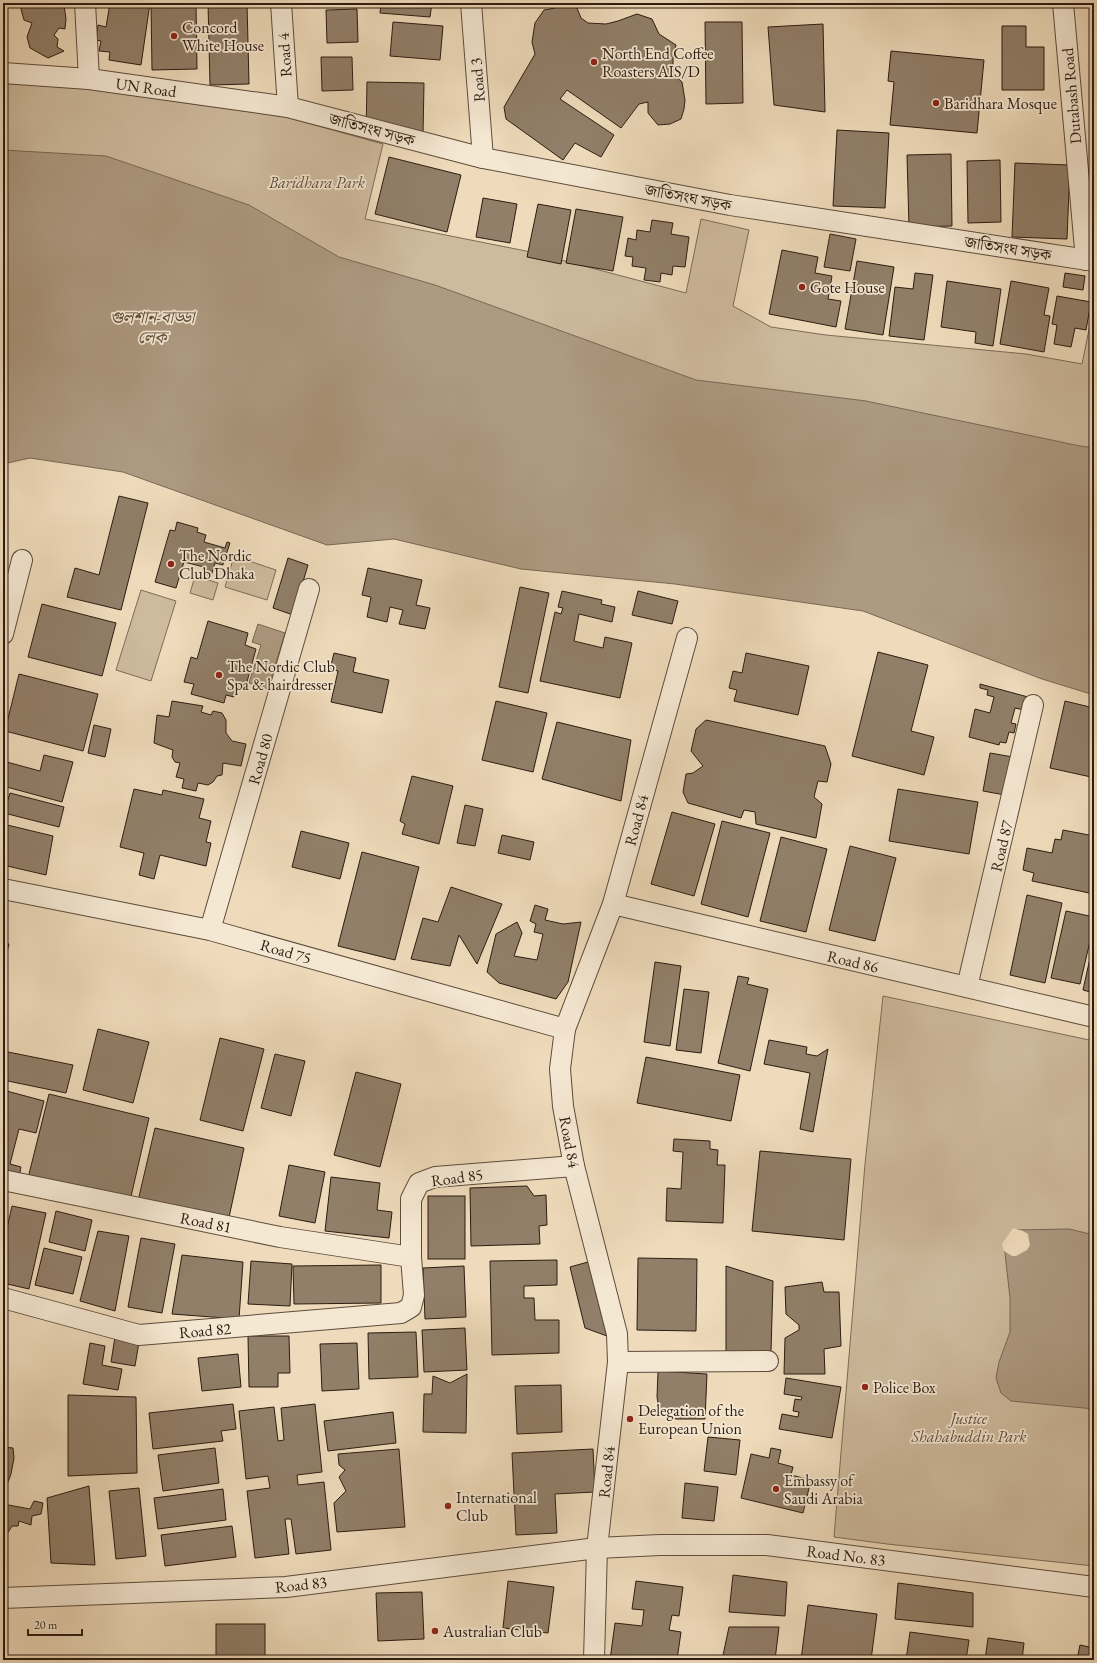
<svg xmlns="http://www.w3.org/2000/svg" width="1097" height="1663" font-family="'EB Garamond','Noto Serif Bengali',serif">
  <rect width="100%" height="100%" fill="#efdbbb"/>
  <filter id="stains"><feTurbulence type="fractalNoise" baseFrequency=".005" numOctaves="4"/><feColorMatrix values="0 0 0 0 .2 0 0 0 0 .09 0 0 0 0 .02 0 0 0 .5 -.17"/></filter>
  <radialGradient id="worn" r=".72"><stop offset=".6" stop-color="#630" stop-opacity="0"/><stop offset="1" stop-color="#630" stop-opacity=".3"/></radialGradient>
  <g fill="#cebb9e" stroke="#7d6c58">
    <polygon points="3,83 88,89 286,117 383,144 365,219 531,252 686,293 701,219 749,230 733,306 771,327 826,335 1026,354 1082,364 1094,305 1094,451 701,384 639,362 588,341 3,171"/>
    <polygon points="234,556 276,570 267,600 225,587"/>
    <polygon points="195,576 218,583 213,600 190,593"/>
    <polygon points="141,590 176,601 151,681 116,670"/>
    <polygon points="883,996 1094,1041 1094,1566 887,1544 834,1537 865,1164"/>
  </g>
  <g fill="#ad9a81" stroke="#796854">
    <polygon points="3,150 106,156 249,205 339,257 435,285 696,380 866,401 1080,446 1094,448 1094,695 1042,679 863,611 675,584 521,569 394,539 327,545 123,472 30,458 3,464"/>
    <polygon points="258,624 285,633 268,689 249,683 261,645 252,642"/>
    <polygon points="1069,1229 1094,1235 1094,1409 1011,1401 1001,1393 996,1378 999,1362 1010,1332 1010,1298 1004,1244 1014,1230"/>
  </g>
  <polygon fill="#efdbbb" points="1013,1228 1023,1231 1028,1234 1029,1240 1030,1245 1027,1250 1016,1256 1012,1256 1004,1251 1002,1244"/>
  <g fill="#917f69" stroke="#2c1c11">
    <polygon points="3,3 5,3 6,52 3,52"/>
    <polygon points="22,3 46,3 64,5 66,19 65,29 59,28 54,35 58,39 57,47 64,51 48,58 30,48 27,37 32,23 24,20 21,9"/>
    <polygon points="110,3 150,3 141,65 109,60 110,52 99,51 101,41 96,40 98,25 106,27"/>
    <polygon points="151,3 196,3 197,69 152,70"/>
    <polygon points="208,3 247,3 249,84 210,85"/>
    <polygon points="381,3 432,3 430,17 380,13"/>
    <polygon points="563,3 571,3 577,8 581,18 588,23 606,24 618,21 637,14 652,19 659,34 676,45 673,59 673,74 682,82 685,100 684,109 681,119 670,124 658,125 648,113 648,102 639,104 621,128 567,90 560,99 614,135 601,157 575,143 563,160 506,119 504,107 535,54 532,42 535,23 544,10 555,8"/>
    <polygon points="357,9 358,42 327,43 326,10"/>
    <polygon points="393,22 443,26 440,60 390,56"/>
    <polygon points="705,22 742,22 743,103 706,104"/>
    <polygon points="823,24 825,112 774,105 768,27"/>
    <polygon points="1002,26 1026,26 1026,47 1044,47 1044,90 1002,90"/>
    <polygon points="891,51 984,60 977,133 890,125 894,82 888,81"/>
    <polygon points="321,57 352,57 353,90 322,91"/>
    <polygon points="367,82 424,83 423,135 366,134"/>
    <polygon points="837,130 889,133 885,208 833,206"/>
    <polygon points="951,154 952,226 909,227 907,155"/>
    <polygon points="389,157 461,175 447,232 375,214"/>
    <polygon points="1000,160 1001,222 968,223 967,161"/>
    <polygon points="1015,163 1070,165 1067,239 1012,237"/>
    <polygon points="483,198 517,204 510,243 476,237"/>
    <polygon points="538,204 571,210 561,264 527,257"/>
    <polygon points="576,209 623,217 613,271 566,263"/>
    <polygon points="652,220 673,223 671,234 689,237 685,267 673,266 672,275 661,273 660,282 644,280 646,268 632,266 633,257 625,256 628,238 636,240 637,230 650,232"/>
    <polygon points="830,234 856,239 850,271 824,267"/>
    <polygon points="782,250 818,257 815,273 832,276 828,299 841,301 836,327 769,314"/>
    <polygon points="857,261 894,267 883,335 845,329"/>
    <polygon points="915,273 933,275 924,340 889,336 895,287 913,289"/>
    <polygon points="1065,273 1085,276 1083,290 1063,287"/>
    <polygon points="947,281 1001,289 993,346 975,343 976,332 941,327"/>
    <polygon points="1011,281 1049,288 1044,315 1050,316 1044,352 1000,344"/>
    <polygon points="1057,296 1091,302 1086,330 1075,328 1071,347 1054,344 1057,325 1052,324"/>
    <polygon points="119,496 148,503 121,610 67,597 75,568 99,575"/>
    <polygon points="177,522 198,528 197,532 206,535 204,542 225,548 227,542 230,543 226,555 231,557 230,560 224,559 223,565 215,563 211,576 202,573 204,567 184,562 176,588 155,582 170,530 175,531"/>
    <polygon points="288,558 308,565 293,615 273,608"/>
    <polygon points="368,568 422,580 416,605 430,608 425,629 399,624 403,610 390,607 387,622 367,617 371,597 362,595"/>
    <polygon points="3,573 8,574 3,592"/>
    <polygon points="520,587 549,593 528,693 499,687"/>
    <polygon points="562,591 602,600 601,604 615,607 612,622 579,614 574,641 603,648 605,637 632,643 620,698 540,681 555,612 561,614 563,608 558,607"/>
    <polygon points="638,591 678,601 672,624 632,615"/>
    <polygon points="42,604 116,623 102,676 28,657"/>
    <polygon points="208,621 248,633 245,645 256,649 245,689 237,687 234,697 226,695 224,703 191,694 194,684 184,682 191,657 197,659"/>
    <polygon points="878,652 928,665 911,731 934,737 924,775 852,756"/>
    <polygon points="334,653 356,658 353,672 389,680 382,713 331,702 338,671 330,669"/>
    <polygon points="746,653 809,666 798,715 734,701 737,690 729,688 733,671 742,673"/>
    <polygon points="19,674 98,694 83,751 5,731"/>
    <polygon points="980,684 1028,697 1024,710 1015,708 1011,723 1016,724 1014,733 1009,732 1006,743 1000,742 999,745 969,737 975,709 990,713 994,697 987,695 988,690 980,688"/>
    <polygon points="172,701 203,706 201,712 211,715 213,711 222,713 226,720 226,733 232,741 246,744 241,766 223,763 222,775 217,776 213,782 208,785 198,783 196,791 182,788 184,779 176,777 180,763 175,762 172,757 173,750 154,743 157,715 169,717"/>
    <polygon points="496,701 547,713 533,772 482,760"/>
    <polygon points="1065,701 1094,708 1093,731 1094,731 1094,761 1091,777 1050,768"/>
    <polygon points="706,720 825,746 831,764 827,782 818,781 814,797 822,804 816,838 756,824 755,812 744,810 741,818 688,803 683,792 686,774 693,773 703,766 691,751 696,729"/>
    <polygon points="557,722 631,740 621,801 542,779"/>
    <polygon points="94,725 111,729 105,757 88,753"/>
    <polygon points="990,753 1013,757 1005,795 983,791"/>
    <polygon points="44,755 73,762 62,802 3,786 3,761 40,771"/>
    <polygon points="412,776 453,786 439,844 402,834 405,824 400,821"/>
    <polygon points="134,789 162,795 163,790 204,799 199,818 211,821 206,842 211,843 206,866 160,855 154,879 139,875 144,853 120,847"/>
    <polygon points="898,789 978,802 969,854 889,841"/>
    <polygon points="10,793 64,807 59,827 4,813"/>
    <polygon points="465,805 483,809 475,846 457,843"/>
    <polygon points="672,812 715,824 694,896 651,884"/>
    <polygon points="722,821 770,833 748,917 701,904"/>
    <polygon points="3,824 53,836 46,875 3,865"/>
    <polygon points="1063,830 1094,836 1094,894 1032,881 1034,873 1023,870 1027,848 1052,853 1055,839 1061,840"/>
    <polygon points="301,831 349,843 340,879 292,867"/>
    <polygon points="502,835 534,842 530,860 498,853"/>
    <polygon points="781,837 827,849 806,932 760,921"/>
    <polygon points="850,846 896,858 875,941 829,930"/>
    <polygon points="362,852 419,867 395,960 338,946"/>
    <polygon points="451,887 502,904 477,964 459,935 450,966 411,959 423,918 438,922"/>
    <polygon points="1027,895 1062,903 1045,983 1010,975"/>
    <polygon points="535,905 548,909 545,920 563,924 581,922 568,982 556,999 499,983 487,972 496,934 517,922 522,933 514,956 537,960 543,934 534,932 536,924 530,921"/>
    <polygon points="1066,911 1094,917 1094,924 1080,984 1051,978"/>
    <polygon points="1094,940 1094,993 1083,990"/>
    <polygon points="3,943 9,944 3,968"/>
    <polygon points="655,962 681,966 670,1046 644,1042"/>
    <polygon points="738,976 749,978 747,984 768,989 750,1071 718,1063"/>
    <polygon points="684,989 709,992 701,1053 676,1050"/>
    <polygon points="98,1029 149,1042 133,1103 83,1090"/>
    <polygon points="220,1038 264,1049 243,1131 200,1120"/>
    <polygon points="769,1040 807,1047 806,1054 817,1056 828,1049 813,1132 800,1129 810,1073 764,1064"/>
    <polygon points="3,1051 73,1065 66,1093 3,1080"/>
    <polygon points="275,1054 305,1061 291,1116 261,1108"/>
    <polygon points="646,1057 740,1075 731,1121 637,1103"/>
    <polygon points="356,1072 401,1084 380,1167 334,1155"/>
    <polygon points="3,1090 44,1101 36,1133 19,1129 10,1164 21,1167 18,1182 3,1178"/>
    <polygon points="49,1094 149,1118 130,1201 28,1178"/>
    <polygon points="155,1128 244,1148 228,1222 138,1201"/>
    <polygon points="674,1139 710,1141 710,1149 718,1150 717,1165 725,1165 723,1223 666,1221 667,1188 681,1189 683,1152 673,1151"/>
    <polygon points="760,1151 851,1159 844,1240 752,1231"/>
    <polygon points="289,1165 325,1172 315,1223 279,1216"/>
    <polygon points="331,1177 380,1183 377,1210 392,1212 389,1238 325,1231"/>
    <polygon points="527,1186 534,1196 546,1195 547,1225 539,1226 540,1244 471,1246 470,1188"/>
    <rect x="428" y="1196" width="37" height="63"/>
    <polygon points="12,1206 46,1213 29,1289 3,1283 3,1246"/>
    <polygon points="56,1211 92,1220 85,1251 49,1242"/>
    <polygon points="98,1231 129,1236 115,1311 80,1301"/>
    <polygon points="141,1238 175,1244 162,1313 128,1307"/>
    <polygon points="44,1248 82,1257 73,1294 35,1285"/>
    <polygon points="182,1255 243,1262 239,1319 172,1314"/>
    <polygon points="638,1258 697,1259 696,1331 637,1330"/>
    <polygon points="557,1260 557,1285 524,1286 524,1298 534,1298 535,1320 559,1320 559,1353 492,1355 490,1261"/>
    <polygon points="251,1261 292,1264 290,1306 248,1304"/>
    <polygon points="588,1262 607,1336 585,1328 570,1267"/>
    <polygon points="381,1265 381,1303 294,1304 293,1266"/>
    <polygon points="464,1266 466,1317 425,1319 423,1268"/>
    <polygon points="726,1266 773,1281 771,1352 726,1357"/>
    <polygon points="822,1282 824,1292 839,1292 841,1346 824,1349 825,1374 784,1374 785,1338 799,1330 799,1325 786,1314 785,1287"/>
    <polygon points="465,1328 467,1370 424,1372 422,1330"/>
    <polygon points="416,1332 418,1377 369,1379 368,1333"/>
    <polygon points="248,1336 289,1336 290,1373 278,1373 278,1387 249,1387"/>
    <polygon points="115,1337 139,1342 135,1366 111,1362"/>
    <polygon points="90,1343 105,1346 102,1365 122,1369 118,1390 83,1384"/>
    <polygon points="357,1343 359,1389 322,1391 320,1344"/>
    <polygon points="238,1354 241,1387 202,1391 198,1358"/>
    <polygon points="658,1371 707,1374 705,1419 676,1419 665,1415 659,1408 657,1397"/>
    <polygon points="467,1374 466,1433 423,1432 424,1394 432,1394 433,1376 450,1383"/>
    <polygon points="786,1378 841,1387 832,1438 779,1429 782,1414 798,1417 799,1412 793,1411 795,1399 801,1400 802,1397 784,1394"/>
    <polygon points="561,1385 562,1432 517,1434 515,1386"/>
    <polygon points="68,1395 136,1397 137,1473 68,1476"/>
    <polygon points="233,1404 236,1429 221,1431 223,1441 153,1449 149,1413"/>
    <polygon points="315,1404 322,1472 297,1475 298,1485 324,1482 331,1550 296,1554 291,1519 285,1519 289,1554 255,1558 247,1491 270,1488 268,1476 246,1479 239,1411 274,1407 278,1441 284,1440 281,1408"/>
    <polygon points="393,1412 396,1443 328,1451 324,1421"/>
    <polygon points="708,1437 740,1440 736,1475 704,1471"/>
    <polygon points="3,1447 13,1448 14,1458 11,1474 5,1490 3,1491"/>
    <polygon points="215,1448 219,1483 163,1491 158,1455"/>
    <polygon points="771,1448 781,1450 778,1463 793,1467 791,1475 811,1480 803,1513 741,1498 751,1454 769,1458"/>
    <polygon points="399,1449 405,1527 337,1532 334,1503 346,1491 339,1477 345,1470 339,1465 338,1454"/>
    <polygon points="593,1449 595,1492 555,1494 557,1533 516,1535 512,1453"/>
    <polygon points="685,1483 718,1487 714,1521 682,1518"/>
    <polygon points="89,1486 95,1565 51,1563 47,1498"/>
    <polygon points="139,1488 146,1556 116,1559 109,1491"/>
    <polygon points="223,1489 226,1520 158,1529 154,1498"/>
    <polygon points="34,1501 43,1503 41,1514 32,1516 31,1525 19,1521 18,1526 12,1526 7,1534 6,1541 3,1541 3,1504 30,1509"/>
    <polygon points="232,1526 236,1557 165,1566 161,1535"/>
    <polygon points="733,1575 787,1582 785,1616 729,1612"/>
    <polygon points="508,1581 554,1587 548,1633 503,1628"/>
    <polygon points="636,1581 683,1587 679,1616 672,1615 669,1630 681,1632 677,1660 610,1660 615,1623 642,1626 644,1610 632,1609"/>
    <polygon points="898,1583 973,1593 973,1627 895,1619"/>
    <polygon points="422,1592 424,1639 378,1641 376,1593"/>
    <polygon points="808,1605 877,1614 871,1660 801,1660"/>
    <rect x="216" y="1624" width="49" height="36"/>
    <polygon points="729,1627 779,1627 775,1660 722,1660"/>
    <polygon points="910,1632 969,1640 966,1660 906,1660"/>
    <polygon points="988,1638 1024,1643 1022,1660 985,1660"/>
    <polygon points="1080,1645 1094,1648 1094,1660 1077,1660"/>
  </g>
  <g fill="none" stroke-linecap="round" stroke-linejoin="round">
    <defs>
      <g id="street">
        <polyline points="85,3 89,79"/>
        <polyline points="281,3 288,107"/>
        <polyline points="471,3 483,158"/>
        <polyline points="1063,3 1086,260"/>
        <polyline points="3,73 89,79 288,107 483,158 730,205 1094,261"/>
        <polyline points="3,634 22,560"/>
        <polyline points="3,889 210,930 565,1029"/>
        <polyline points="613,904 1094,1017"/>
        <polyline points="210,930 309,589"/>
        <polyline points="967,987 1033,705"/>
        <polyline points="3,1180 280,1237 411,1257"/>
        <polyline points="3,1298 139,1335 401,1313 411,1307 414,1295 411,1257 411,1199 419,1183 435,1177 574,1166"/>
        <polyline points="618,1362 768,1361"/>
        <polyline points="3,1598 286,1587 597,1548 660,1545 767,1545 1094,1587"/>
        <polyline points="594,1660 597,1548 618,1362 617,1334 574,1166 563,1106 560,1069 565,1029 613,904 687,638"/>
      </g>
    </defs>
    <use href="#street" stroke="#5d4c3c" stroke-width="22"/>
    <use href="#street" stroke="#f5e8d3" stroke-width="20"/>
  </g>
  <g fill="#8f2418" stroke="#f5e8d3" stroke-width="1.5">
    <circle cx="174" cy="36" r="4"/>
    <circle cx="594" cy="62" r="4"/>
    <circle cx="936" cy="103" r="4"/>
    <circle cx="802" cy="287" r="4"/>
    <circle cx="171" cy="564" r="4"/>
    <circle cx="219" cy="675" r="4"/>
    <circle cx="865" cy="1387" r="4"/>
    <circle cx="630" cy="1419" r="4"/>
    <circle cx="776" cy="1489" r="4"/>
    <circle cx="448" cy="1506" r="4"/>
    <circle cx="435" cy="1631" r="4"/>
  </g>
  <g text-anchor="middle" stroke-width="3.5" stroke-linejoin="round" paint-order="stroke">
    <g font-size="16" fill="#2c1c11" stroke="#f5e8d3" text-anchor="start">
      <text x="182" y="33">Concord<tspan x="182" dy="18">White House</tspan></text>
      <text x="602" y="59">North End Coffee<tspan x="602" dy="18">Roasters AIS/D</tspan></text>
      <text x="944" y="109">Baridhara Mosque</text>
      <text x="810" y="293">Gote House</text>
      <text x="179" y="561">The Nordic<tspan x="179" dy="18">Club Dhaka</tspan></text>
      <text x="227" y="672">The Nordic Club<tspan x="227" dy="18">Spa &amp; hairdresser</tspan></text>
      <text x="873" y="1393">Police Box</text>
      <text x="638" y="1416">Delegation of the<tspan x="638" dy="18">European Union</tspan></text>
      <text x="784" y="1486">Embassy of<tspan x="784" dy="18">Saudi Arabia</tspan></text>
      <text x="456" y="1503">International<tspan x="456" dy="18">Club</tspan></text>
      <text x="443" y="1637">Australian Club</text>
    </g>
    <g font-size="16" fill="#2c1c11" stroke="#f5e8d3">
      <text transform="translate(284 55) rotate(-94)" y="6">Road 4</text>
      <text transform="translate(477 80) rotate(-95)" y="6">Road 3</text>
      <text transform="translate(146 87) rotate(8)" y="6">UN Road</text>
      <text transform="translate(1071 96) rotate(-95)" y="6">Dutabash Road</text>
      <text transform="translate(372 129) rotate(15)" y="6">জাতিসংঘ সড়ক</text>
      <text transform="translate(688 197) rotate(11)" y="6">জাতিসংঘ সড়ক</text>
      <text transform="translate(1008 248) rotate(9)" y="6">জাতিসংঘ সড়ক</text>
      <text transform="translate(260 759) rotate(-74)" y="6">Road 80</text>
      <text transform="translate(636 820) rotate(-75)" y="6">Road 84</text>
      <text transform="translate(1001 846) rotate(-77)" y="6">Road 87</text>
      <text transform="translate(286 951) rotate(16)" y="6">Road 75</text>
      <text transform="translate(853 961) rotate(13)" y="6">Road 86</text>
      <text transform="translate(570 1142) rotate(79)" y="6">Road 84</text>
      <text transform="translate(457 1177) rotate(-8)" y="6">Road 85</text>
      <text transform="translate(206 1222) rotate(11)" y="6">Road 81</text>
      <text transform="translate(205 1330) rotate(-5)" y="6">Road 82</text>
      <text transform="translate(606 1472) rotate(-84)" y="6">Road 84</text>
      <text transform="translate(846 1555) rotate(7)" y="6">Road No. 83</text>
      <text transform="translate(301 1584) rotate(-6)" y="6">Road 83</text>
    </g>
    <g font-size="16" font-style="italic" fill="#5d4c3b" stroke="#f5e8d3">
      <text x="317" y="188">Baridhara Park</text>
      <text x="969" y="1424">Justice<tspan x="969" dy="18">Shahabuddin Park</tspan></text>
    </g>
    <g font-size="17" font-style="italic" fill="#604e3e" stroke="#f5e8d3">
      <text x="152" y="323">গুলশান-বাড্ডা<tspan x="152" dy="20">লেক</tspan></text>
    </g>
  </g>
  <rect width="1097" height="1663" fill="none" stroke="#efdbbb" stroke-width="16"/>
  <rect x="4" y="4" width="1089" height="1655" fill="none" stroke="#2c1c11" stroke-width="2"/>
  <rect x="8" y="8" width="1081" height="1647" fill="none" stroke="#2c1c11"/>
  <path d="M28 1629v6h54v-6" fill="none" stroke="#2c1c11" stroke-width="2"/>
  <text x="34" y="1629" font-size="12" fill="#2c1c11" stroke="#f5e8d3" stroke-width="3" paint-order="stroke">20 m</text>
  <rect width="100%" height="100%" filter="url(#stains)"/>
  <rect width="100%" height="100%" fill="url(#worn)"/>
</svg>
